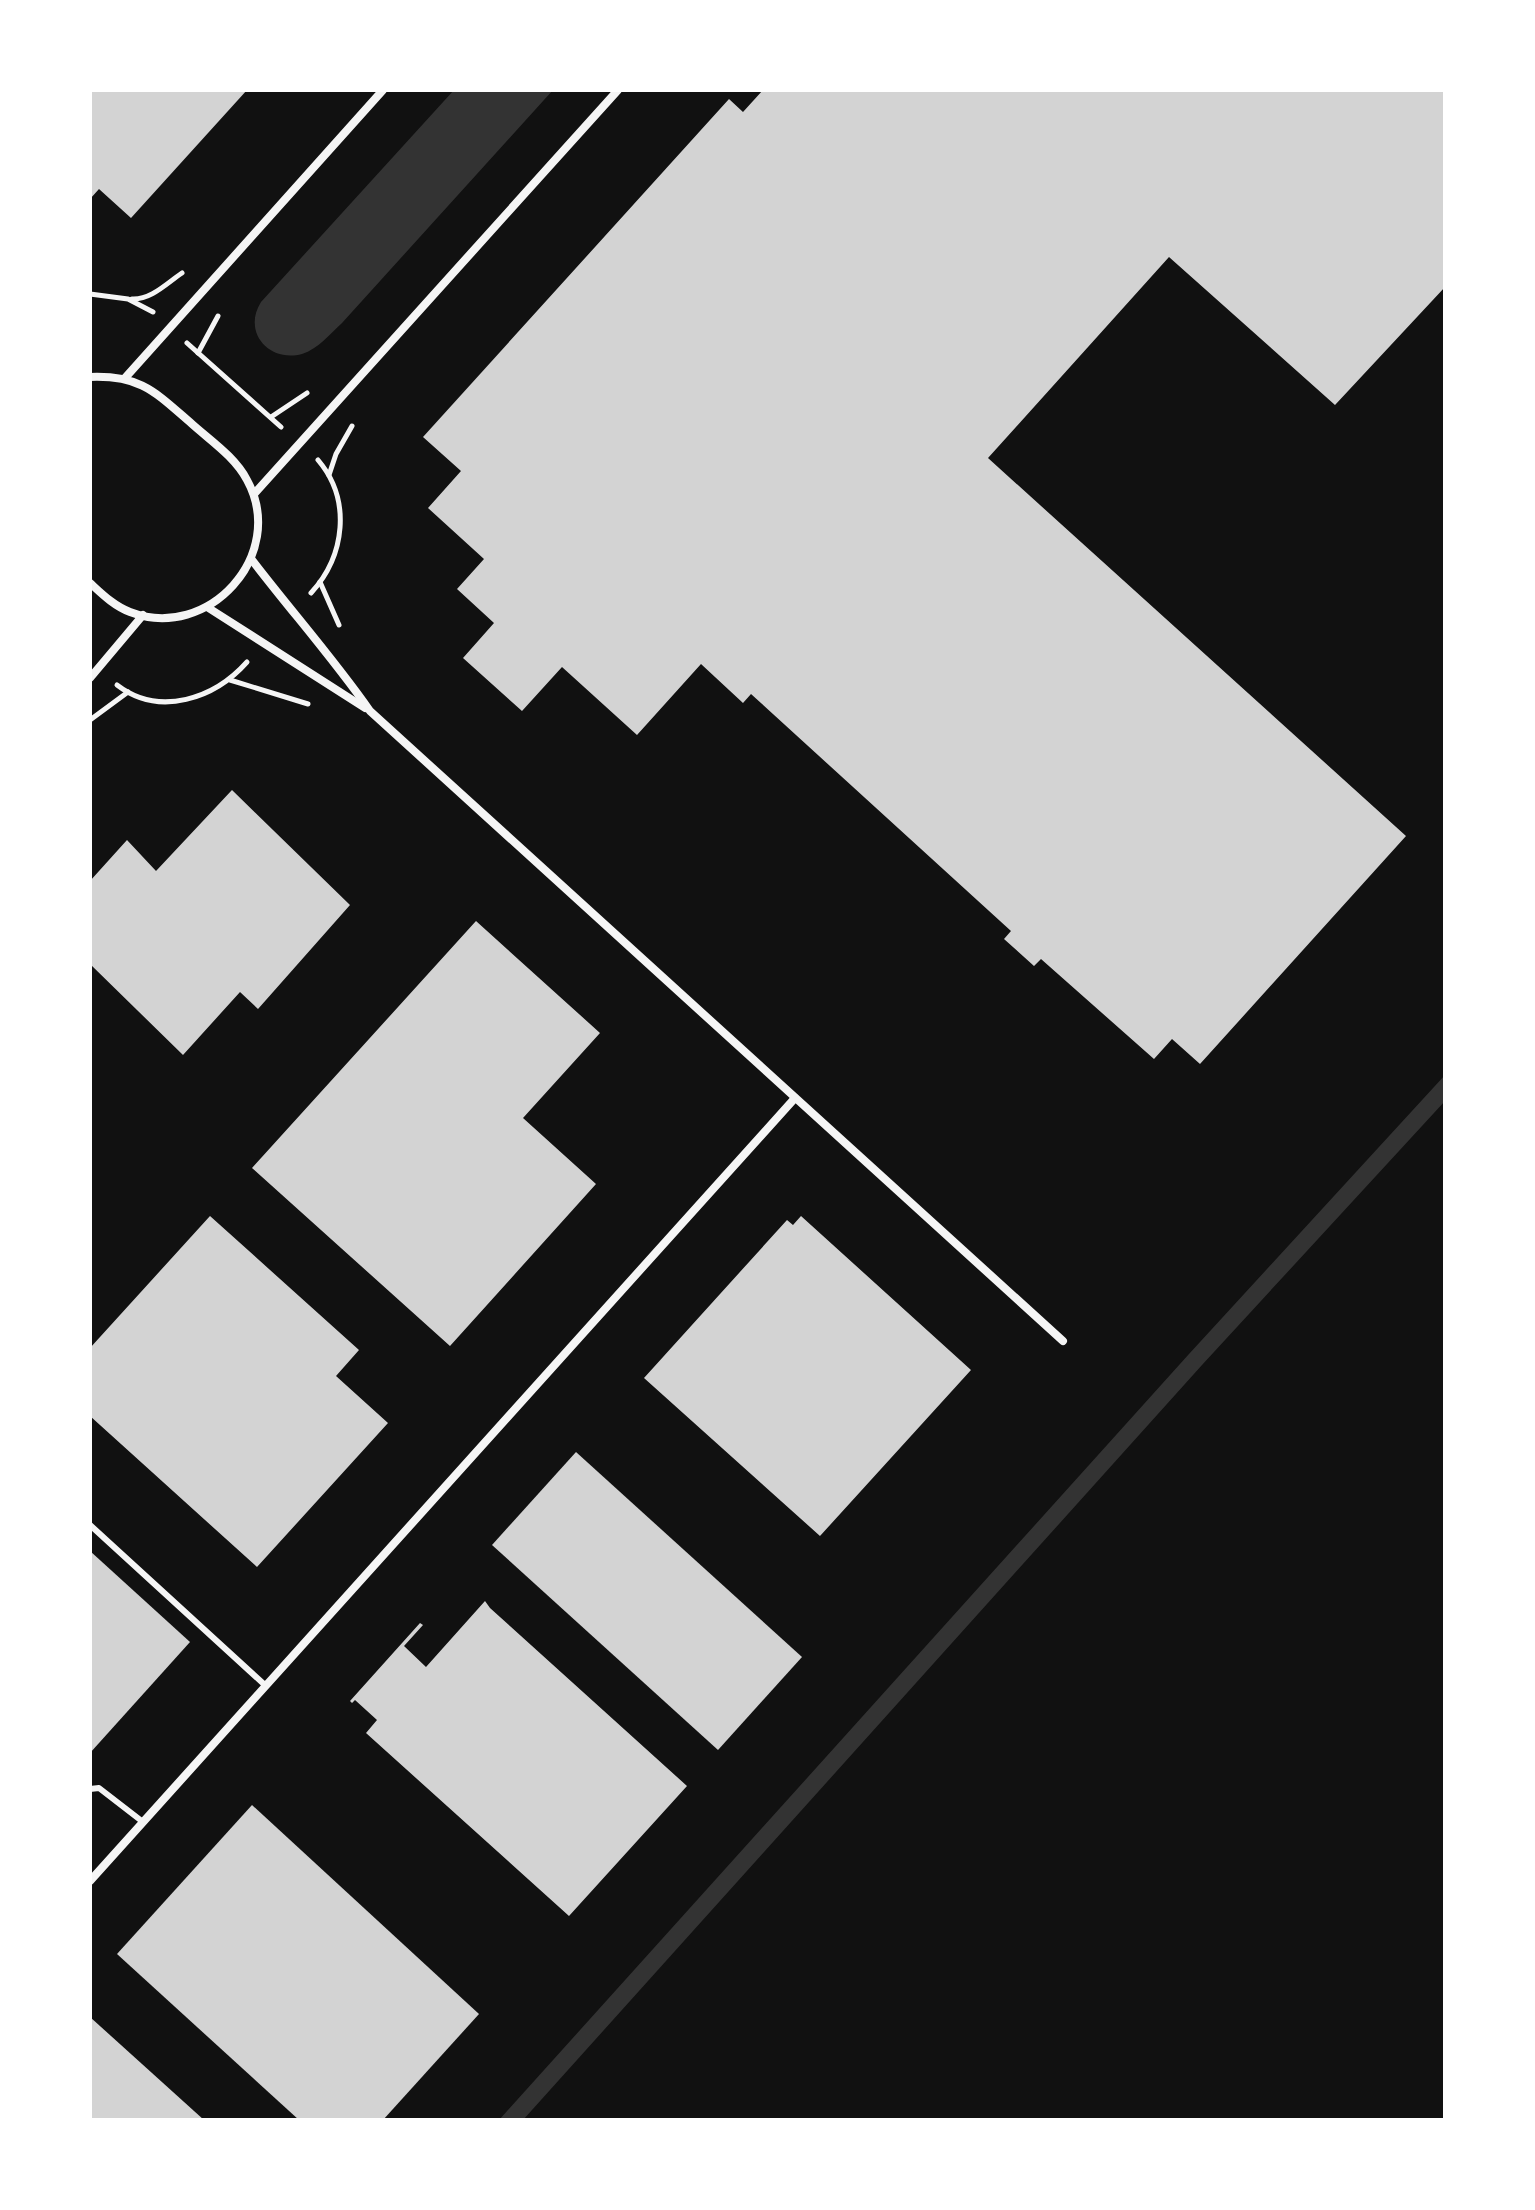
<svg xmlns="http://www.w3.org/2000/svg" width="1535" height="2210" font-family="Inter,sans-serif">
  <rect width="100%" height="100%" fill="#111"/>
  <g fill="#333">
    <path d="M454,90h99l-211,233c-12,11 -24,26 -40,31 -33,9 -60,-22 -41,-52z"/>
    <polygon points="1445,1075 1445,1101 1202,1365 523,2120 499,2120 1189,1354"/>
  </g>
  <g fill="#d3d3d3">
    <polygon points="90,90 247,90 131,218 99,189 90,199"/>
    <polygon points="763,90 1445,90 1445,287 1335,405 1169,257 988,458 1406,836 1200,1064 1172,1039 1154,1059 1041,959 1034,966 1004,939 1011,931 751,694 743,703 701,664 637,735 562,667 522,711 463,658 494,623 457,589 484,559 428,508 461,471 423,437 729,99 743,112"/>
    <polygon points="232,790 350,905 258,1009 240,992 183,1055 90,964 90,881 127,840 156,871"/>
    <polygon points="476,921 600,1033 523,1118 596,1184 450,1346 252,1168"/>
    <polygon points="210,1216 359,1350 336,1376 388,1423 257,1567 90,1416 90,1348"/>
    <polygon points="801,1216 971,1370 820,1536 644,1378 787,1220 793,1225"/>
    <polygon points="576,1452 802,1657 718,1750 492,1545"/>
    <polygon points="90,1551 190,1642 90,1753"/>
    <polygon points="485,1601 490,1608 687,1786 569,1916 366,1733 377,1720 355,1700 352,1703 350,1701 420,1623 423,1625 404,1646 426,1667"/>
    <polygon points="252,1805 479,2014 383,2120 299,2120 117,1954"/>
    <polygon points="90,2017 204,2120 90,2120"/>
  </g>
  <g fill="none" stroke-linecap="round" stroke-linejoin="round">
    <g stroke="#f5f5f5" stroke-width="5">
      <polyline points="90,294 128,299 153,312"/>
      <path d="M132,299c19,1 35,-16 50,-26"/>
      <polyline points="187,343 281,427"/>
      <polyline points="198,353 218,316"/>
      <polyline points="271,417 307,393"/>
      <polyline points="329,475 336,454 352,426"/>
      <polyline points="320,582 339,625"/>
      <path d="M311,593c34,-37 41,-93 7,-133"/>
      <polyline points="230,680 308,704"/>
      <path d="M117,685c43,33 98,13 130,-23"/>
      <polyline points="90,720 128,692"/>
    </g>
    <g stroke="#f5f5f5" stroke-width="6">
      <polyline points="90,1525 266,1686"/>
      <polyline points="90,1789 99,1788 143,1822"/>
    </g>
    <g stroke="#f5f5f5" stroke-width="8">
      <path d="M90,377c51,-2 65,15 102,47 19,17 43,33 55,56 41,75 -39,162 -117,132 -16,-6 -28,-18 -40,-29"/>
      <polyline points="125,378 383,90"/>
      <polyline points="254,494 618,90"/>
      <path d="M252,560c39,51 81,98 118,151l693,630"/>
      <polyline points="207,607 365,708"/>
      <polyline points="90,678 143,615"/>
      <polyline points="90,1881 795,1098"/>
    </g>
  </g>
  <rect width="1535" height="2210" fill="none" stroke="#ffffff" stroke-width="184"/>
</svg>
